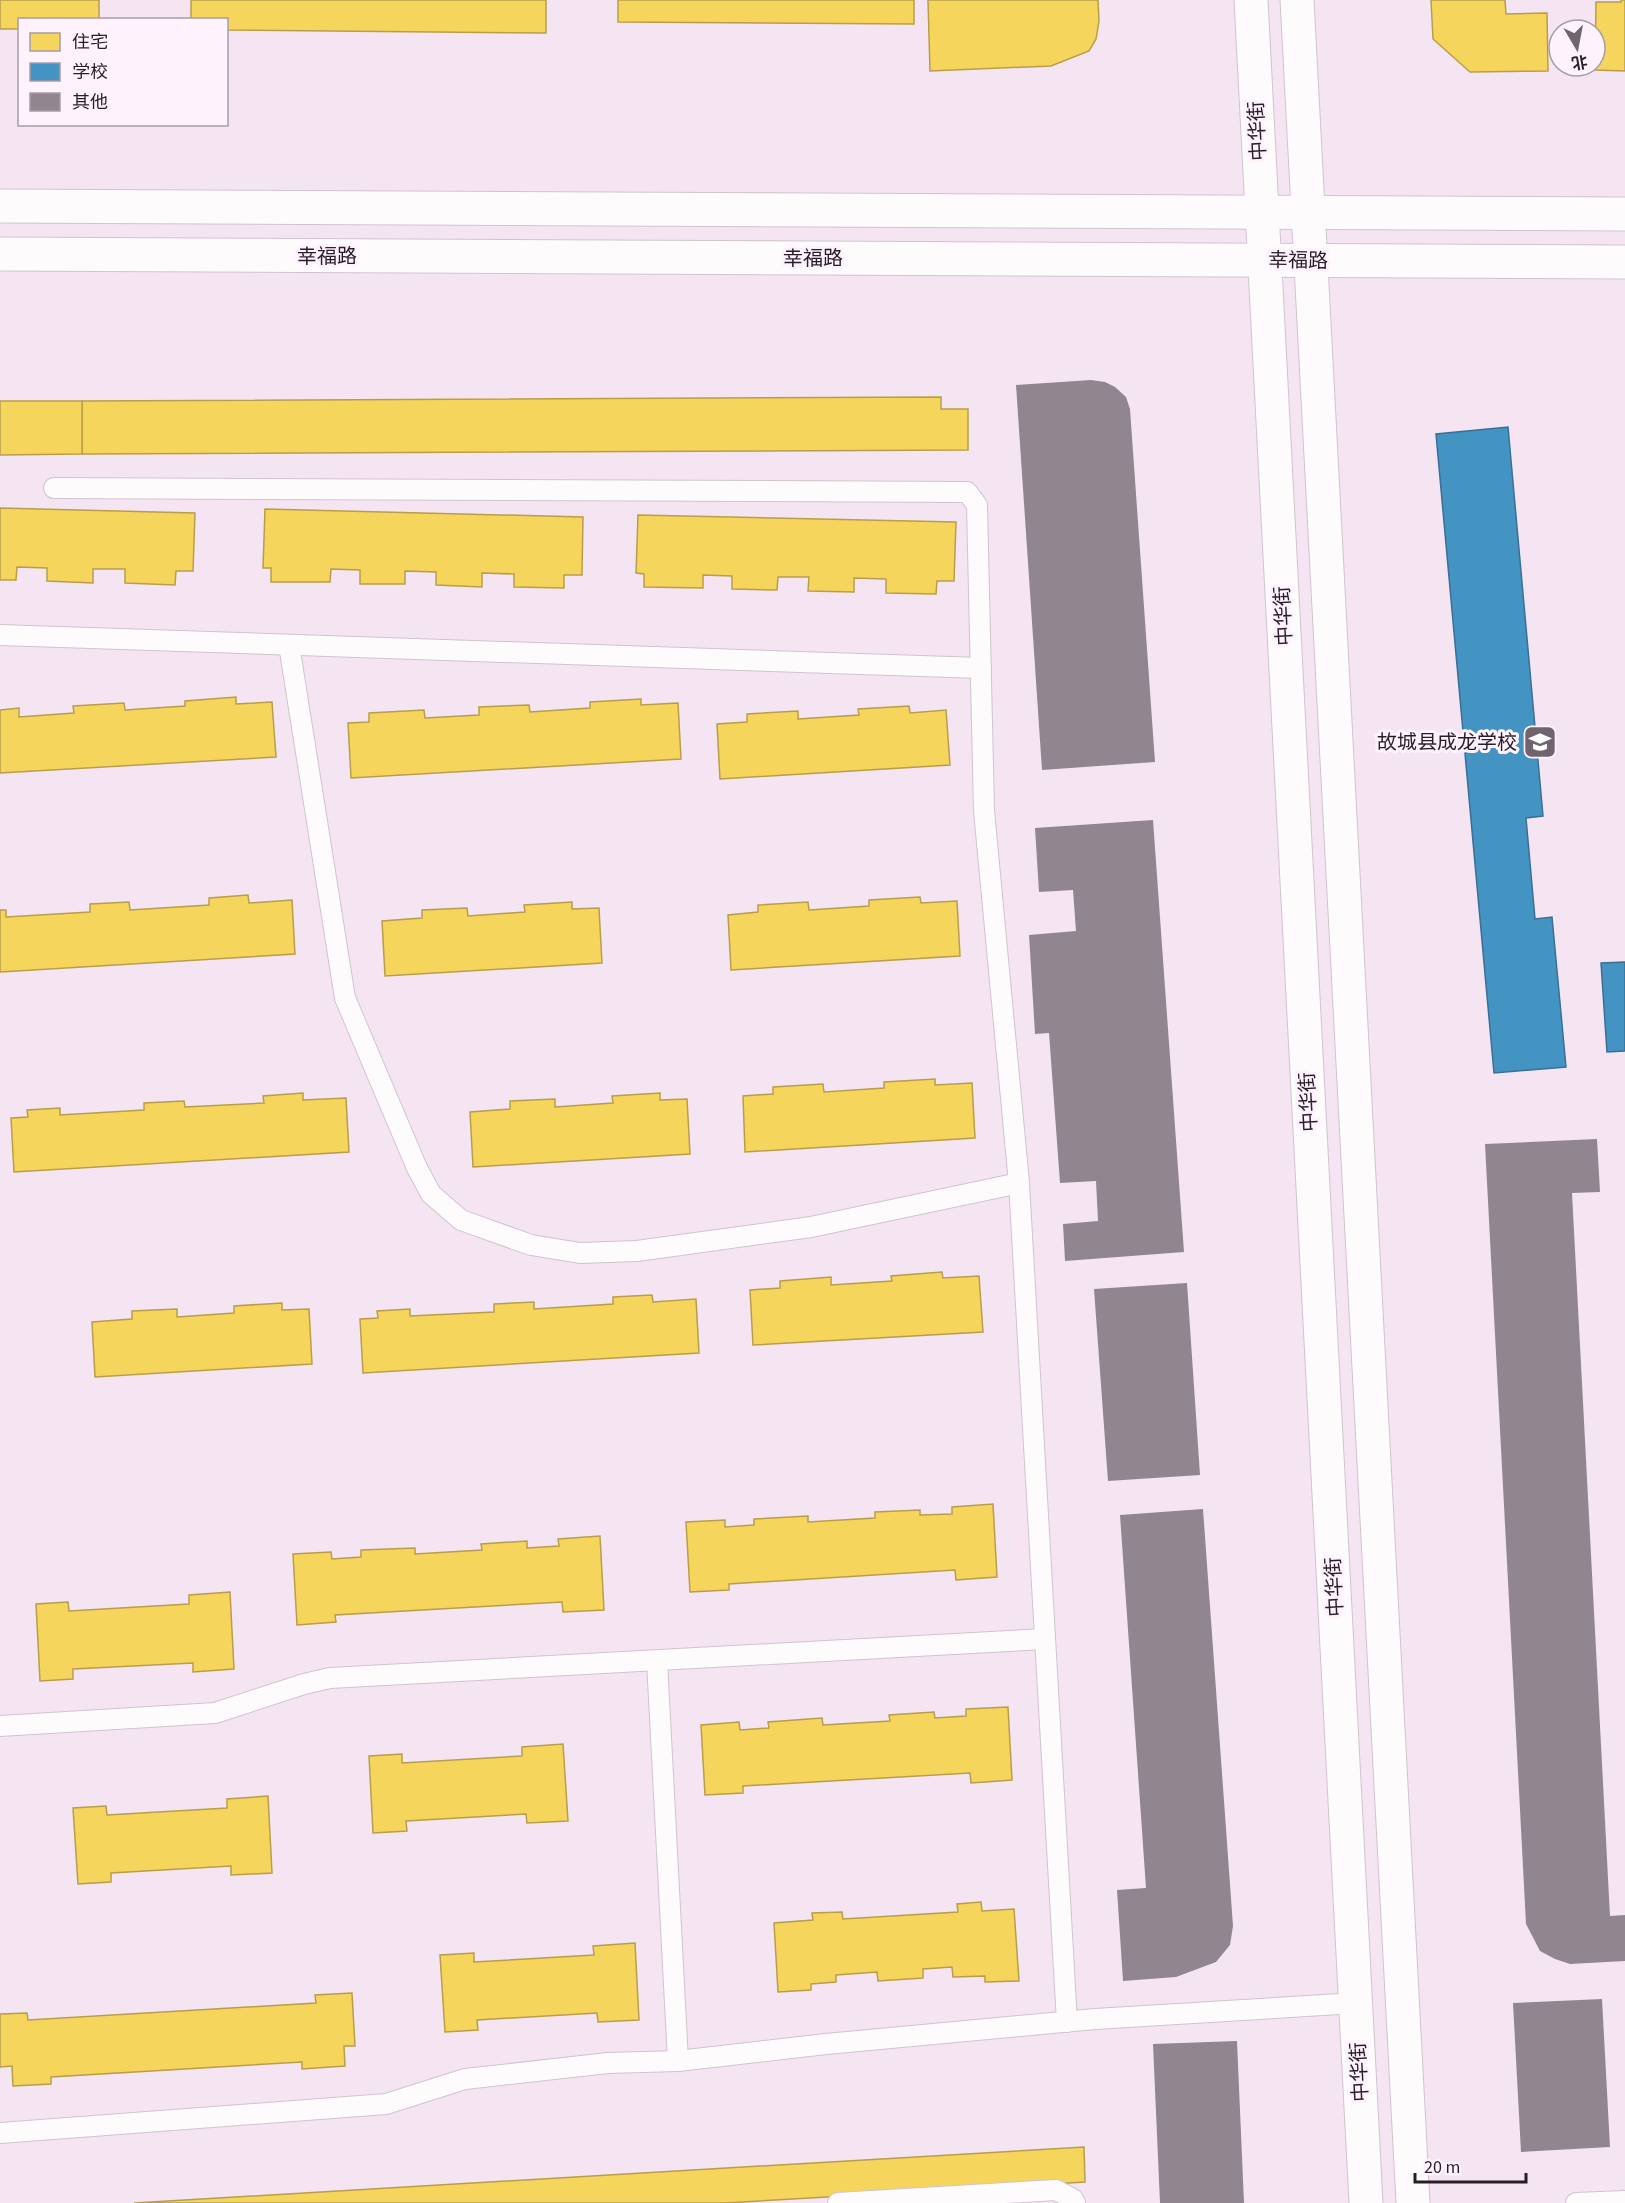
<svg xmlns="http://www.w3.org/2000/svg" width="1625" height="2203" font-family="'Source Sans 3','Noto Sans SC',sans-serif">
  <rect width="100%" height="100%" fill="#f5e5f3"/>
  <g fill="#f6d55c" stroke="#b89e4c" stroke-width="1.5">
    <polygon points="0,0 99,0 99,20 20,20 20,29 0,29"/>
    <polygon points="191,0 546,0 546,33 226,30 226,20 191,20"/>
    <polygon points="618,0 914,0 914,24 618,22"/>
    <polygon points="928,0 1098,0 1099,21 1096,39 1089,51 1051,66 930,71"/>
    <polygon points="1431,0 1505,0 1506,14 1547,13 1548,71 1470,72 1433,39"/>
    <polygon points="1621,0 1625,0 1625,71 1595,70 1596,2 1621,2"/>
    <polygon points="941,397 941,409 968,409 968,450 82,454 82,401"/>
    <polygon points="0,401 82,401 82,454 0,455"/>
    <polygon points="0,508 195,513 193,571 176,571 175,585 125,583 125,569 93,569 93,583 47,581 47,568 17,567 16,580 0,580"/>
    <polygon points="265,509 583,517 582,575 564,575 564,588 514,587 514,574 482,573 482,587 436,585 436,572 405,571 405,584 360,584 360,570 331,569 330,582 271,582 271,568 263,568"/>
    <polygon points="638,515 956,522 954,581 937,581 936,594 886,593 886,579 854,578 854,592 808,591 809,577 778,577 777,590 732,589 732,576 703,575 703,588 644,587 644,574 636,573"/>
    <polygon points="236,697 236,704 272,702 276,757 0,773 0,710 19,708 19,717 74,713 73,706 124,703 125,710 185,706 185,701"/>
    <polygon points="641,699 641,705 678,703 681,759 351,778 348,723 369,722 369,713 424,710 425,718 479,715 479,707 529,705 530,712 590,708 590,702"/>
    <polygon points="909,706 910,713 946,710 950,765 720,779 717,724 747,722 747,714 798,711 798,719 859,715 858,709"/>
    <polygon points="248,895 249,903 292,900 295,954 0,972 0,910 6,910 6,917 90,912 90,904 129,902 130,910 209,905 209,898"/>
    <polygon points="920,897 921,903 957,901 960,956 731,970 728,915 758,912 758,905 808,902 809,910 869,906 869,900"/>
    <polygon points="572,902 572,909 599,908 602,963 385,976 382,921 422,918 422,910 467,908 468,916 525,912 524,905"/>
    <polygon points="935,1079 935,1085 972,1083 975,1138 745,1152 743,1096 773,1094 773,1087 823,1084 824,1092 884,1088 884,1082"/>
    <polygon points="303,1093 303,1100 346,1098 349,1152 14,1172 11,1118 28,1117 27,1110 60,1108 60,1115 144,1110 144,1103 184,1101 185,1107 264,1103 263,1096"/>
    <polygon points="660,1093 660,1100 687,1099 690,1154 473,1167 470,1112 510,1109 510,1101 555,1099 555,1107 613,1103 612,1096"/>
    <polygon points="942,1272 943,1278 979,1276 983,1332 753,1345 750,1290 780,1288 780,1281 831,1277 831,1285 892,1281 891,1276"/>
    <polygon points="652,1295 653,1302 696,1299 699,1353 363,1373 360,1319 378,1318 377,1311 410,1309 410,1316 494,1312 494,1304 534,1302 534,1309 613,1304 613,1297"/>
    <polygon points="282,1303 282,1310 309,1309 312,1364 95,1377 92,1322 132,1319 132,1311 177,1309 177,1317 234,1313 234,1306"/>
    <polygon points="993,1504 997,1577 956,1580 955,1570 729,1584 729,1590 690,1592 686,1522 725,1520 725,1527 754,1525 754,1519 808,1516 808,1522 875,1518 875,1512 920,1510 920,1515 952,1514 952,1507"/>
    <polygon points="600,1536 604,1610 563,1612 562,1602 335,1615 336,1622 297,1625 293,1554 331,1552 332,1559 361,1557 361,1550 415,1548 415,1554 482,1550 481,1544 527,1541 527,1548 559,1546 558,1539"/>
    <polygon points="230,1592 234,1669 193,1672 193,1663 73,1669 73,1679 40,1681 36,1604 68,1602 69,1611 189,1604 189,1595"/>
    <polygon points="1008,1707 1012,1780 971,1783 970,1773 743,1786 743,1793 705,1795 701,1725 739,1722 740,1730 769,1728 768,1722 822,1718 823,1725 890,1721 889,1715 934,1712 935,1718 966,1716 966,1709"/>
    <polygon points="563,1744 568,1821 527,1823 526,1814 406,1821 407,1831 373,1833 369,1756 402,1754 402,1763 522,1756 522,1747"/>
    <polygon points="268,1796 272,1873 231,1875 231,1866 111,1873 111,1882 78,1884 73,1808 106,1806 107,1815 227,1808 227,1799"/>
    <polygon points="981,1902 982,1911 1014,1909 1019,1981 985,1982 985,1976 953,1977 952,1967 923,1969 923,1978 878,1981 877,1972 836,1975 836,1982 811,1984 811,1990 778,1992 774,1923 813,1920 812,1913 842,1912 843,1919 958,1912 957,1904"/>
    <polygon points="635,1943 639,2020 598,2022 597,2013 477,2020 478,2030 445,2032 440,1955 474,1953 474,1962 594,1955 593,1946"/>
    <polygon points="352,1993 355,2046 344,2046 345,2066 302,2069 302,2062 51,2077 51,2084 13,2086 12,2066 0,2067 0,2014 27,2013 28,2020 316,2003 315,1995"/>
    <polygon points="1084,2147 1085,2182 725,2203 134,2203"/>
  </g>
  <g fill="#4393c3" stroke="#3b7094" stroke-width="1.5">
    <polygon points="1508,427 1543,816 1526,818 1535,919 1552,917 1566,1067 1494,1073 1436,434"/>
    <polygon points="1625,962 1625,1051 1607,1052 1601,963"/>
  </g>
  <g fill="#91868f">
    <polygon points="1091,380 1105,382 1115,387 1126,397 1130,409 1155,762 1042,770 1016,385"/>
    <polygon points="1153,820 1184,1252 1065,1261 1063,1224 1098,1221 1096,1181 1060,1183 1049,1033 1035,1034 1029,935 1076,931 1073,890 1039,892 1035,828"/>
    <polygon points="1597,1139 1600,1192 1572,1193 1610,1916 1625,1915 1625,1961 1570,1964 1555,1959 1540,1951 1526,1924 1485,1144"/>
    <polygon points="1187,1283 1200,1475 1108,1481 1094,1289"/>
    <polygon points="1203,1509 1233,1926 1230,1945 1216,1962 1176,1977 1123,1981 1117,1890 1146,1888 1120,1515"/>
    <polygon points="1602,1999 1610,2147 1521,2152 1513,2003"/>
    <polygon points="1237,2041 1244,2203 1160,2203 1153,2044"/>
  </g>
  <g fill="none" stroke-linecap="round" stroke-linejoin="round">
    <defs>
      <g id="lane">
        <polyline points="54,488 967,492 977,505 984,811 1019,1183 1067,2022"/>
        <polyline points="0,635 981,668"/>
        <polyline points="289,645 345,998 417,1168 431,1194 461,1220 531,1245 580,1253 637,1251 811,1227 1019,1183"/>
        <polyline points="657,1661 678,2061"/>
        <polyline points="0,1726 215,1713 304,1684 330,1678 1045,1639"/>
        <polyline points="0,2133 386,2104 465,2079 608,2063 678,2061 826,2044 1095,2019 1356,2003"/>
        <polyline points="838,2203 1056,2190 1073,2199 1075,2203"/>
        <polyline points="1576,2203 1625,2201"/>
      </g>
      <g id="secondary">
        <polyline points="1251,0 1366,2203"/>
        <polyline points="1297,0 1413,2203"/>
        <polyline points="0,206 1625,214"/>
        <polyline points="0,254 1625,262"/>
      </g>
    </defs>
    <use href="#lane" stroke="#d0c4ce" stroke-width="22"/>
    <use href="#secondary" stroke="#d0c4ce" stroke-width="35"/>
    <use href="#lane" stroke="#fefbfd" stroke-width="20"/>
    <use href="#secondary" stroke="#fefbfd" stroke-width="33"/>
  </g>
  <defs>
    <symbol id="school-square" viewBox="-11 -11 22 22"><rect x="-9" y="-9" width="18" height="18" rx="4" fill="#70646e" stroke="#fef2fc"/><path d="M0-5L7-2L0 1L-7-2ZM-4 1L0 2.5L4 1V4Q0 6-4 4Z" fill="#fff"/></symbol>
  </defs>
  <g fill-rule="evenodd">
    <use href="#school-square" x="1521" y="723" width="38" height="38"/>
  </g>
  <g text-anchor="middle" stroke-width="6" stroke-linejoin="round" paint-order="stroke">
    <g font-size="20" fill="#281e27" stroke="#fef2fc">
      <text transform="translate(1257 131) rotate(-93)" y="7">中华街</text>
      <text x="327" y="263">幸福路</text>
      <text x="813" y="265">幸福路</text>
      <text transform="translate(1298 260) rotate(1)" y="7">幸福路</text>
      <text transform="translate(1283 616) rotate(-93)" y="7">中华街</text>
      <text transform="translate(1308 1102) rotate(-93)" y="7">中华街</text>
      <text transform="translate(1334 1587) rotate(-93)" y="7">中华街</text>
      <text transform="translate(1359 2072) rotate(-93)" y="7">中华街</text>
    </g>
    <g font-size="20" fill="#281e27" stroke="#fef2fc" text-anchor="end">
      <text x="1517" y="749">故城县成龙学校</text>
    </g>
  </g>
  <rect x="18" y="18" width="210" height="108" fill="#fef2fc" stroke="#a89da7" stroke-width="1.5"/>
  <rect x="30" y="33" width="30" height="18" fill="#f6d55c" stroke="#a89da7" stroke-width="1.5"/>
  <text x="72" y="48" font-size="18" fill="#281e27">住宅</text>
  <rect x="30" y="63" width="30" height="18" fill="#4393c3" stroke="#a89da7" stroke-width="1.5"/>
  <text x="72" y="78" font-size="18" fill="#281e27">学校</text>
  <rect x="30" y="93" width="30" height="18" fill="#91868f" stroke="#a89da7" stroke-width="1.5"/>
  <text x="72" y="108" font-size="18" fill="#281e27">其他</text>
  <g transform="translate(1577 48) rotate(170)"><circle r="28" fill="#fef2fc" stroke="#a89da7" stroke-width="1.5"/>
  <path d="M0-4.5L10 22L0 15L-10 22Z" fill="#70646e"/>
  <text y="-9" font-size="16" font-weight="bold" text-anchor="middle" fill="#281e27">北</text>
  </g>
  <path d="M1415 2173v9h111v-9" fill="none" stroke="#281e27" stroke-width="3"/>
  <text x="1424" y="2173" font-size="18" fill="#281e27" stroke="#fef2fc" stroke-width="4.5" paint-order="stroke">20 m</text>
</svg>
